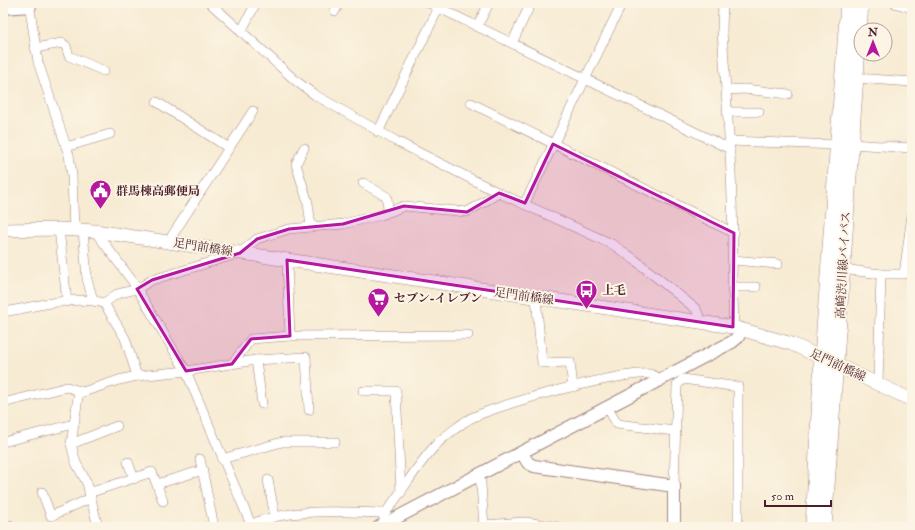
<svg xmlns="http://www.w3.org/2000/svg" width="915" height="530" font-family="'IM FELL Double Pica','Noto Serif JP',serif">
  <rect width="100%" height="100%" fill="#fcf5e5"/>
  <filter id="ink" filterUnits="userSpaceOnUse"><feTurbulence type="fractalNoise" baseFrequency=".025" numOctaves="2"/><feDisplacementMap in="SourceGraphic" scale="8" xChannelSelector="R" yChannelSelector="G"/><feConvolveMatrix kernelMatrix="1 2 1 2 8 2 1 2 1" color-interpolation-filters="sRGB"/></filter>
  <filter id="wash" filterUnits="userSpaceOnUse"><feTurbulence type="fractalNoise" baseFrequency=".012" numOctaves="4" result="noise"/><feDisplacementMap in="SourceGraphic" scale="16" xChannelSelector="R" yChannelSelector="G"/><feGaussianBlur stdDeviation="0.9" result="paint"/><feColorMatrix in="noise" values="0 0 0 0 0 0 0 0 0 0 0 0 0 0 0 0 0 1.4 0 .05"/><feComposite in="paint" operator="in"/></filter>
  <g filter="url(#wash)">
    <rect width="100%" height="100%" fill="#f7ebd3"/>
  </g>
  <g filter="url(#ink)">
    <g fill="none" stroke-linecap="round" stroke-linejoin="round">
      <defs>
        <g id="minor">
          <polyline points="29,3 38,62 69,155 72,176 74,230"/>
          <polyline points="210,3 296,81 315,95 396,141 499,193 612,244 635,260 696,309 701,321"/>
          <polyline points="429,3 730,149"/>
          <path d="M723,3l-1,27c5,82 13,164 10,246 0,18 3,34 1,51"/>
          <polyline points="894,3 912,8"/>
          <polyline points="335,11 339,3"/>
          <polyline points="477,27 489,3"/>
          <polyline points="241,32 256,3"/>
          <polyline points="512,43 531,3"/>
          <polyline points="35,48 62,43 66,46 69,56 104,71"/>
          <polyline points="856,78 912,82"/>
          <polyline points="726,90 744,89 788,94"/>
          <polyline points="157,102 229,148"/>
          <polyline points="471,103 734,233"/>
          <polyline points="727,112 759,112"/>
          <polyline points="378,132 441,3"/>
          <polyline points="729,141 838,145"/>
          <polyline points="851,144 912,148"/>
          <polyline points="66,147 110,134"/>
          <polyline points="304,148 296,164 308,203 311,227"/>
          <polyline points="363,183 387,197 388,211"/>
          <polyline points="525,203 622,3"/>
          <polyline points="59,229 67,302"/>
          <polyline points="83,230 87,279 93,300"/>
          <polyline points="95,231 133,282 186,371 252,527"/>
          <polyline points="168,242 253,111"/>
          <polyline points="287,260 290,336"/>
          <polyline points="733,260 778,264"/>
          <polyline points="842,269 881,274"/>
          <polyline points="732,287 756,287"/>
          <polyline points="536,297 542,363 570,362 573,387"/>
          <polyline points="104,303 125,338 137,376"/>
          <path d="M3,312c32,-5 69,-17 101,-9l13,-9 20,-5 15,-9 88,-27 17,-14 32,-10 54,-5 38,-9 23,-9 63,6 32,-19"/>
          <polyline points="256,360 262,404"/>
          <polyline points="232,364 251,339 290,336 468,335"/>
          <polyline points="878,384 881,274 904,274 912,215"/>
          <polyline points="79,391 71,444 76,463 87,483 98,527"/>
          <polyline points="363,391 396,391 401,493"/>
          <polyline points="3,403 67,387 83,392 119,380 137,376 186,371 256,360 306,357 309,410"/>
          <polyline points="607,407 617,424 675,431"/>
          <polyline points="3,442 74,424"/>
          <polyline points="71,444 117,426"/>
          <polyline points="200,459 214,527"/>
          <polyline points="222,459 282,442 335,442"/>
          <polyline points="128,462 134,479"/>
          <polyline points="479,474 481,484 484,527"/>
          <polyline points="268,480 275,517"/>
          <polyline points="157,484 203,470"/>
          <polyline points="674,486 677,385 683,379 738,387 738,527"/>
          <polyline points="42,492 51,516 91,498"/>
          <polyline points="89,493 152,472 163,501"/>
          <path d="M385,524l-2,-11 3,-1c17,-21 30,-46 49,-66 8,-9 19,-16 28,-23 20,-16 162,-53 187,-49 4,1 8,4 11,5"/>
          <polyline points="484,525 525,522 558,527"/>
          <polyline points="7,527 10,525"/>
          <path d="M246,527c36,-20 97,-15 137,-14"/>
        </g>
        <g id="tertiary">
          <polyline points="3,8 30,6"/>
          <polyline points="522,453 528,463 534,466 674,486 674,527"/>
          <polyline points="379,527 732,342 738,337 741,329"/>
        </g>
        <polyline id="secondary" points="3,230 59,229 95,231 733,327 792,344 912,400"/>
        <g id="primary">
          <polyline points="813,527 822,357 848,3"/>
          <path d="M824,527c14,-175 24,-349 37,-524"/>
        </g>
      </defs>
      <use href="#minor" stroke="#a0857f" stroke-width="10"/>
      <use href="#tertiary" stroke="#a0857f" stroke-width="14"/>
      <use href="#secondary" stroke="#a0857f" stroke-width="14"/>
      <use href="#primary" stroke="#a0857f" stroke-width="16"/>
      <use href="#minor" stroke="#fff" stroke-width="9"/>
      <use href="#tertiary" stroke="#fff" stroke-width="12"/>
      <use href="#secondary" stroke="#fff" stroke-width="13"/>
      <use href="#primary" stroke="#fff" stroke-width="15"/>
    </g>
  </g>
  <path fill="#b5179e" fill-opacity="0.2" stroke="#b5179e" stroke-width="3" stroke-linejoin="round" d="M553,144l181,89 -1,94 -446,-67 3,76 -39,3 -19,25 -46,7 -49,-82 15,-9 88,-27 17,-14 32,-10 54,-5 61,-18 63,6 32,-19 26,10z"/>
  <defs>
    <symbol id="civic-pin" viewBox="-11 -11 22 30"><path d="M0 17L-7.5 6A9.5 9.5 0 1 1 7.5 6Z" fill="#b5179e" stroke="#fcf5e5"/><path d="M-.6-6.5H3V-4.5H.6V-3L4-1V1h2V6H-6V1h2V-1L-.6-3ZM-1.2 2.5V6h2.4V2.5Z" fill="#fff"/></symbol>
    <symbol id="bus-pin" viewBox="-11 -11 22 30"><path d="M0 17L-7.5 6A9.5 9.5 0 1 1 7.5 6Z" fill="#b5179e" stroke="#fcf5e5"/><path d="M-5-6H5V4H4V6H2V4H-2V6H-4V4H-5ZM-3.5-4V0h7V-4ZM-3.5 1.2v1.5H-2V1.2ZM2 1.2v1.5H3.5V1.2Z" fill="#fff"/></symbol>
    <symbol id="supermarket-pin" viewBox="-11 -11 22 30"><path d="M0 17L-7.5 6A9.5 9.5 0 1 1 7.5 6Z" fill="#b5179e" stroke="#fcf5e5"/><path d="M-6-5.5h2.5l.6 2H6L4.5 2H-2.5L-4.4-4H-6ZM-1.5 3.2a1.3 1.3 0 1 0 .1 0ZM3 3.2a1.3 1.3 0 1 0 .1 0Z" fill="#fff"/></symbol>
  </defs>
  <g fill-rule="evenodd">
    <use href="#civic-pin" x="88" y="178" width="25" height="34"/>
    <use href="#bus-pin" x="574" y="278" width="25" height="34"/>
    <use href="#supermarket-pin" x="366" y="286" width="25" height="34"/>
  </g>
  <g text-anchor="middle" stroke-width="4" stroke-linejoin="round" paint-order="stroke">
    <g font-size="12" font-weight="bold" fill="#4a1f2b" stroke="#fcf5e5" text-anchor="start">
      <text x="116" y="195">群馬棟高郵便局</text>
      <text x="602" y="294">上毛</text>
      <text x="394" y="302">セブン-イレブン</text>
    </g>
    <g font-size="12" fill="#4a1f2b" stroke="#fcf5e5">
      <text transform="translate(203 247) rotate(9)" y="4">足門前橋線</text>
      <text transform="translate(843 265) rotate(-87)" y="4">高崎渋川線バイパス</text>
      <text transform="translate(524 296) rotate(8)" y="4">足門前橋線</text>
      <text transform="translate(838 365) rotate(25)" y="4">足門前橋線</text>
    </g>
  </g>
  <rect width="915" height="530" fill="none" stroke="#fcf5e5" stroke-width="16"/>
  <g transform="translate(873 42)"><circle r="19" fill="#fcf5e5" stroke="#b59f9b"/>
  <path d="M0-3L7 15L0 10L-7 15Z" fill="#b5179e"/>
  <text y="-6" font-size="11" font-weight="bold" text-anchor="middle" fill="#4a1f2b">N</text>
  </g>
  <path d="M765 500v6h66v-6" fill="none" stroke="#4a1f2b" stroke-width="2"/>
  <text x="771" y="500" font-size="12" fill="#4a1f2b" stroke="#fcf5e5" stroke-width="3" paint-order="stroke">50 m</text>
</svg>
